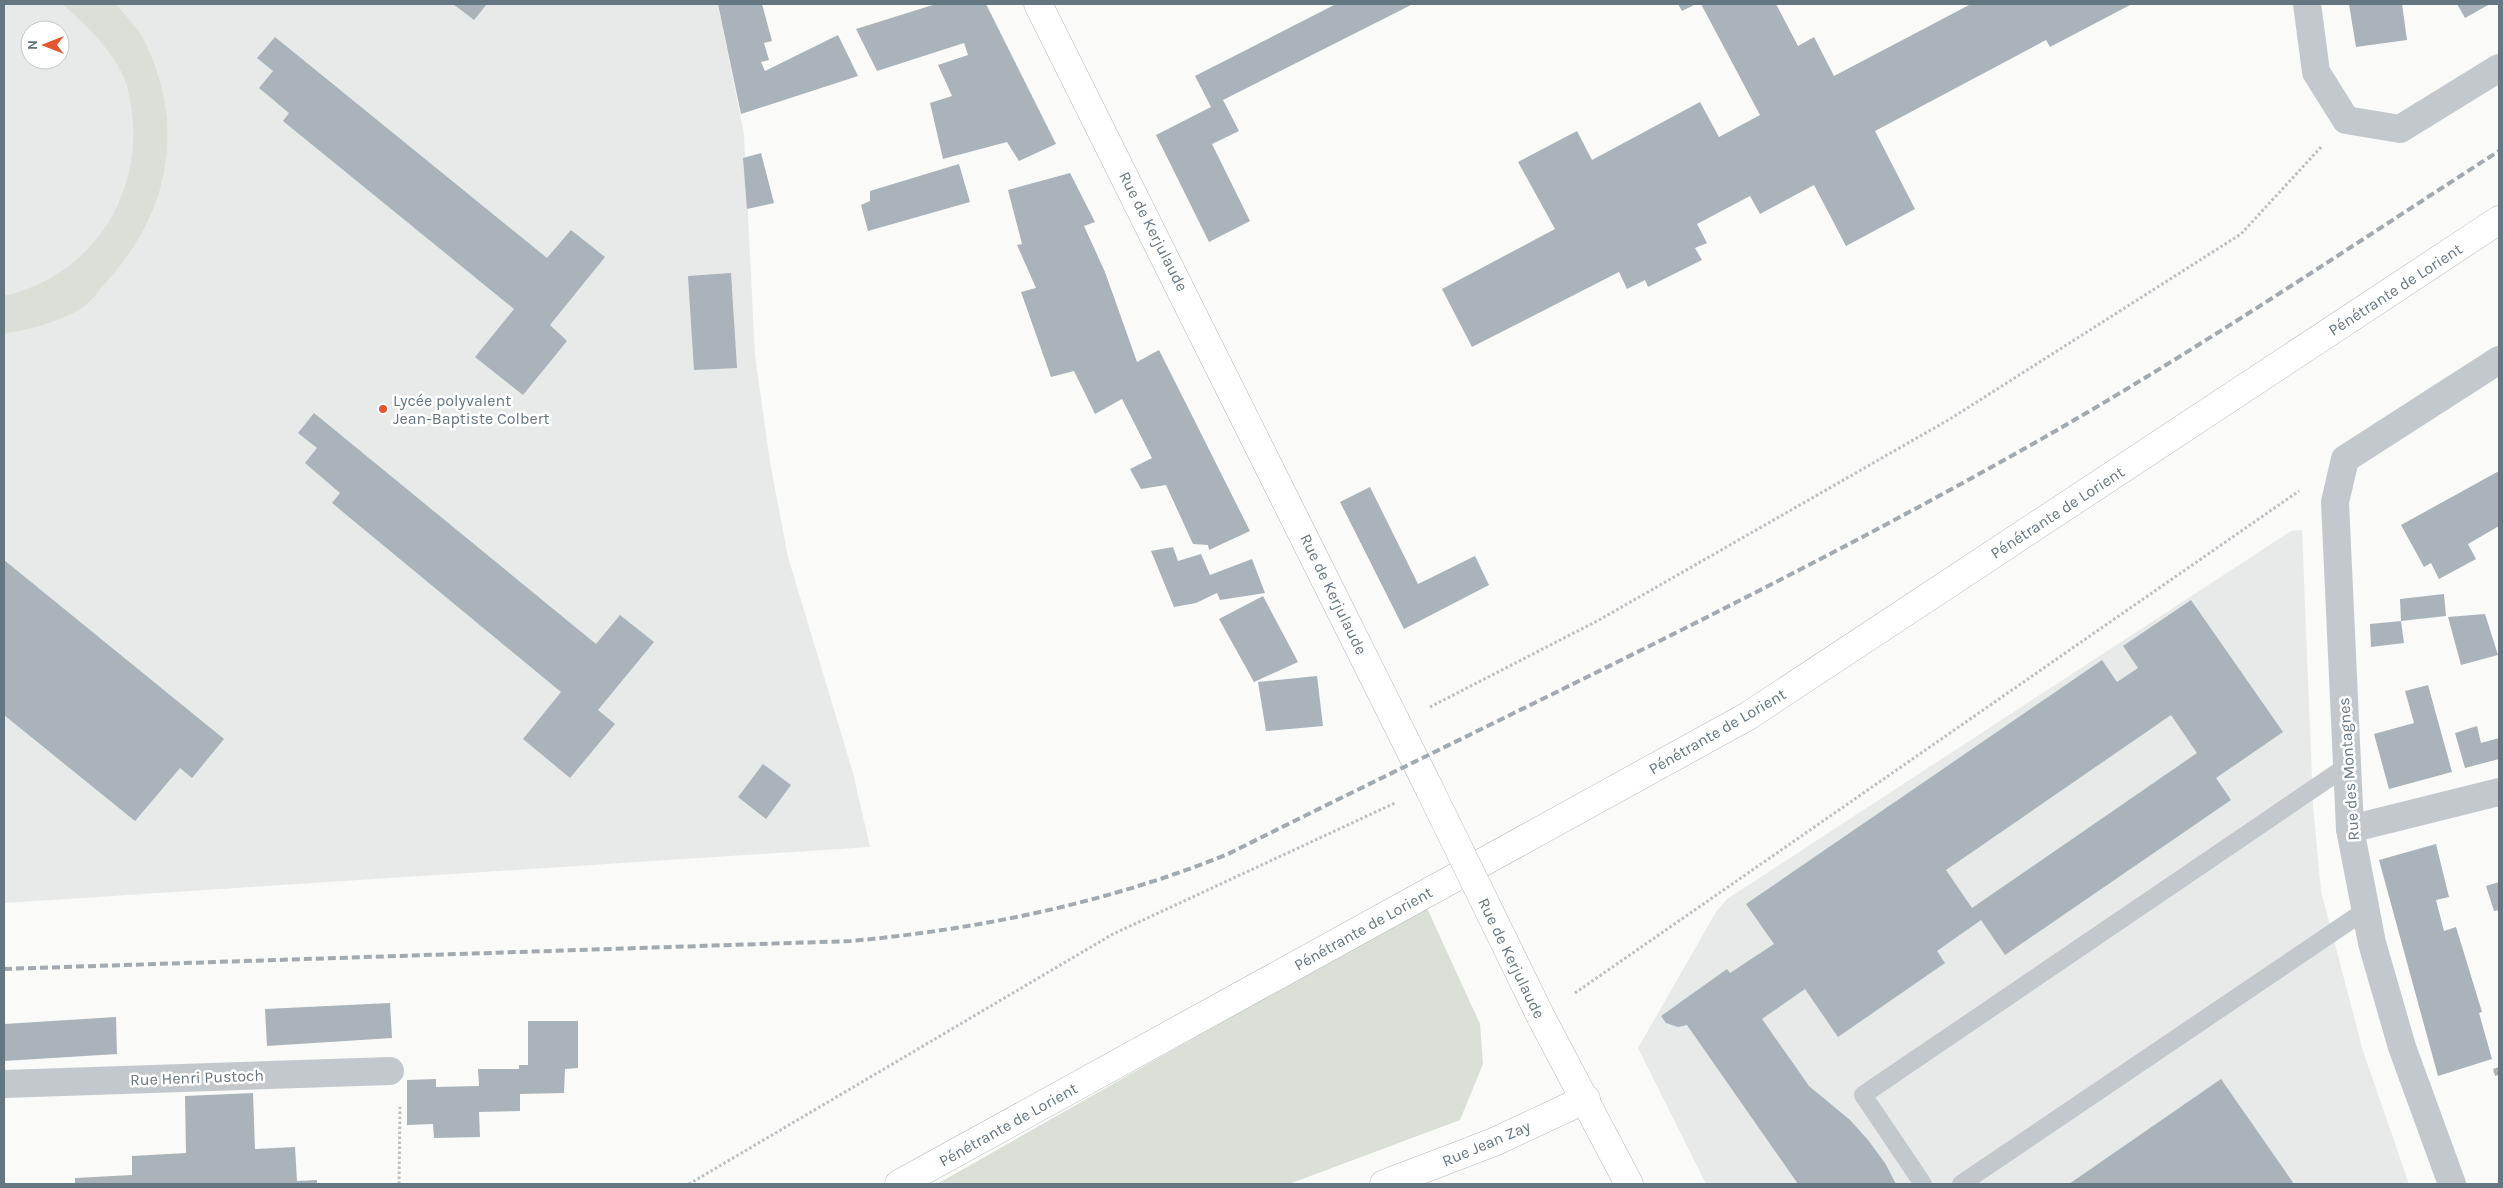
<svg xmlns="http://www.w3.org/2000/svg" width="2503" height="1188" font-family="Karla,sans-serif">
  <rect width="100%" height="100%" fill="#fafaf8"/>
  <g fill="#e8e9e9" fill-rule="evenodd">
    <path d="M4,4h714l26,130 11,222 15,106 18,95 65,216 17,74 -866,56zM30,30h30v30h-30z"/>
    <polygon points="2302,530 2313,805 2321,891 2363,1051 2409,1184 1706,1184 1638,1048 1716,912 1727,899 2291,531"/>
  </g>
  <g fill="#dadfd7">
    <path d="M62,4h54c7,9 17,19 24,29 14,24 25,59 27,87 4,63 -19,116 -61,162 -7,8 -14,19 -23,25 -18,13 -57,24 -79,26v-37c96,-22 148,-115 123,-210 -7,-28 -43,-64 -65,-82z"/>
    <polygon points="1426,906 1480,1024 1483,1064 1460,1120 1289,1184 937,1184"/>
  </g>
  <g fill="#aab3b9" fill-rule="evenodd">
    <polygon points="453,4 487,4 474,20"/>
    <polygon points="718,4 762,4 772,41 764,43 769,60 761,62 765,71 838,35 858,76 741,114"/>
    <polygon points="936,4 986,4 1056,144 1019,161 1007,142 943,159 930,103 952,96 938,65 968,55 964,43 877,71 856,29"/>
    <polygon points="1336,4 1413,4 1223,100 1239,131 1212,144 1250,221 1209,242 1156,135 1211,107 1195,76"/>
    <polygon points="1678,4 1696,4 1682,11"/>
    <polygon points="1701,4 1776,4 1798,46 1814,37 1834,76 1971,4 2132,4 2050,47 2046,40 1875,131 1915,209 1846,246 1814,185 1760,214 1750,196 1697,224 1707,243 1695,248 1702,260 1648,287 1645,280 1627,289 1619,272 1472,347 1442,289 1555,229 1518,162 1577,131 1592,160 1700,102 1719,137 1760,115"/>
    <polygon points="2349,4 2402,4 2407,40 2356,47"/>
    <polygon points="2457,4 2490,4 2465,18"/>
    <polygon points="275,37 547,258 571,230 605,257 550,325 567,341 523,395 475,357 514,309 283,121 289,113 259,88 273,71 257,58"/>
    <polygon points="761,153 774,203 747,209 743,158"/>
    <polygon points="959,164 970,202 868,231 861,205 870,201 870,191"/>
    <polygon points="1070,173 1095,222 1084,226 1105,272 1137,362 1159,350 1250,531 1209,550 1208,545 1193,544 1166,485 1141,489 1130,469 1152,458 1122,399 1095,414 1074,371 1051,377 1021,292 1036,288 1017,245 1022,244 1008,190"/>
    <polygon points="731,273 737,368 694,370 688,276"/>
    <polygon points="314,413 596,644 620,615 654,642 598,710 615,724 570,778 523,739 561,692 332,503 340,493 305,463 317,448 298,433"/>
    <polygon points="2499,471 2499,526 2468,544 2476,559 2439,579 2431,563 2424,567 2401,525"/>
    <polygon points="1370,487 1418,584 1475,556 1489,585 1404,629 1340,502"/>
    <polygon points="1173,547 1178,561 1201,554 1210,575 1252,559 1265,593 1220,600 1217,593 1196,603 1174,607 1151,551"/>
    <polygon points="4,560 224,739 192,778 180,768 135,821 4,715"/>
    <polygon points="2444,594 2446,616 2401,621 2400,599"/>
    <polygon points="1263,596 1298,662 1254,682 1219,619"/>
    <path d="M2191,600l92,132 -67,46 15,22 -226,155 -24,-35 -44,31 8,12 -107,74 -33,-48 -43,30 47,67 41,34 18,20 17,23 11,21h-98l-111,-159 -9,2 -12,-4 -5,-7 66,-47 3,4 44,-29 -28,-40 356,-244 15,22 21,-14 -15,-22zM2171,715l26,38 -225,155 -26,-38z"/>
    <polygon points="2485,614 2498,655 2461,665 2448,617"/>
    <polygon points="2401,621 2404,643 2371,647 2370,624"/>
    <polygon points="1317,676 1323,726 1266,731 1258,682"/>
    <polygon points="2428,685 2452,772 2389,789 2374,734 2414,723 2405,691"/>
    <polygon points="2477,726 2481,743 2499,738 2499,759 2465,768 2455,733"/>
    <polygon points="763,764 791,785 766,819 738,797"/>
    <polygon points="2436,844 2449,897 2436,900 2444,931 2456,927 2482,1012 2479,1013 2492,1059 2438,1076 2379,860"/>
    <polygon points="2499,882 2499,910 2494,911 2486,886"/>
    <polygon points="390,1003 392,1038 267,1046 265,1009"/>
    <polygon points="116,1017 117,1054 4,1061 4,1024"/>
    <polygon points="528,1021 578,1021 578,1068 565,1069 564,1093 520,1094 520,1111 479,1112 480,1137 434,1138 433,1124 407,1125 407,1080 436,1079 436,1087 479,1086 478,1069 519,1069 519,1065 528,1065"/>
    <polygon points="2499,1067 2499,1075 2495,1076 2493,1069"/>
    <polygon points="2221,1079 2294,1184 2069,1184"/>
    <polygon points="253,1093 255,1149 295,1147 297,1181 317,1180 317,1184 75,1184 75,1178 132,1175 132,1156 186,1153 185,1096"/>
  </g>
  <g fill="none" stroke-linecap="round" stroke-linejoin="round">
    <defs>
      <g id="secondary">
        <polyline points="1038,4 1429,788"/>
        <polyline points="1541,1017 1629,1184"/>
        <polyline points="1384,1184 1494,1142 1586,1099"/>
      </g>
      <polyline id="primary" points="899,1184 1748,716 2499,220"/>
    </defs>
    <use href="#secondary" stroke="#b3babf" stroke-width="29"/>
    <use href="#primary" stroke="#b5babe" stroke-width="29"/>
    <g stroke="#bbbfc2" stroke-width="3" stroke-dasharray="2.5 2.5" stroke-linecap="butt">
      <polyline points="1430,707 1599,620 1950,419 2241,234 2322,146"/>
      <polyline points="1575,993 2299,491"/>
      <polyline points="399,1184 400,1107"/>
      <polyline points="689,1184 1113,934 1395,803"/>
    </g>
    <g stroke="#c3c8cc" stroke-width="18">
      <polyline points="1923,1184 1863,1095 2347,766"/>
      <polyline points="1961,1184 2366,910"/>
    </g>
    <g stroke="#c3c8cc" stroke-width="28">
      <polyline points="2307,4 2316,72 2346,120 2400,129 2499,68"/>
      <polyline points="2350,829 2499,792"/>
      <polyline points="4,1084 390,1071"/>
      <polyline points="2452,1184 2402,1047 2372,943 2350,829 2335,502 2345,459 2499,360"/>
    </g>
    <use href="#secondary" stroke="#fff" stroke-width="28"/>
    <use href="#primary" stroke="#fff" stroke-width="28"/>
    <path stroke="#a2aab0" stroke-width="4" stroke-dasharray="8 4" stroke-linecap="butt" d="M4,969l847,-28c130,-12 256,-38 377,-87 266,-133 535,-258 794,-404 164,-92 320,-198 477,-299"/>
    <defs>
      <polyline id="secondary-bridge" points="1429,788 1541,1017"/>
    </defs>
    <use href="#secondary-bridge" stroke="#b3babf" stroke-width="29" stroke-linecap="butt"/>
    <use href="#secondary-bridge" stroke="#fff" stroke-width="28"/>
  </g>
  <circle fill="#e4572e" stroke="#fff" stroke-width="2" cx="383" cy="409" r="5"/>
  <g text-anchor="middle" stroke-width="5" stroke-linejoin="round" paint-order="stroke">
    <g font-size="16" fill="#657683" stroke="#fff">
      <text transform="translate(1154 231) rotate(63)" y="6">Rue de Kerjulaude</text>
      <text transform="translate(2395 289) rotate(-33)" y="6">Pénétrante de Lorient</text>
      <text transform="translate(2057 512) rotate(-33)" y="6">Pénétrante de Lorient</text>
      <text transform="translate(1334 594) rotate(64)" y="6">Rue de Kerjulaude</text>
      <text transform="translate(1717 731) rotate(-30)" y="6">Pénétrante de Lorient</text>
      <text transform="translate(2348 769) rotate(-94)" y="6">Rue des Montagnes</text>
      <text transform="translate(1363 928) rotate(-29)" y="6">Pénétrante de Lorient</text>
      <text transform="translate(1512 958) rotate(64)" y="6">Rue de Kerjulaude</text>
      <text transform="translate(197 1077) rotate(-2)" y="6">Rue Henri Pustoch</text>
      <text transform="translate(1008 1124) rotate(-29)" y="6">Pénétrante de Lorient</text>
      <text transform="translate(1486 1143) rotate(-23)" y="6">Rue Jean Zay</text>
    </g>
    <g font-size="16" fill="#657683" stroke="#fff" text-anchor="start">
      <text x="393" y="406">Lycée polyvalent<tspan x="393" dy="18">Jean-Baptiste Colbert</tspan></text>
    </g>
  </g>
  <rect width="2503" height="1188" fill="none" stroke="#657683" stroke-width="10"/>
  <g transform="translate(45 45) rotate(270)"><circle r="24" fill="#ffffff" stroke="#c1c8cd"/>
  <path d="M0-4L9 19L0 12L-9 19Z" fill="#e4572e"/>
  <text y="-8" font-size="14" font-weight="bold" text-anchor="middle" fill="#657683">N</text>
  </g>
</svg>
